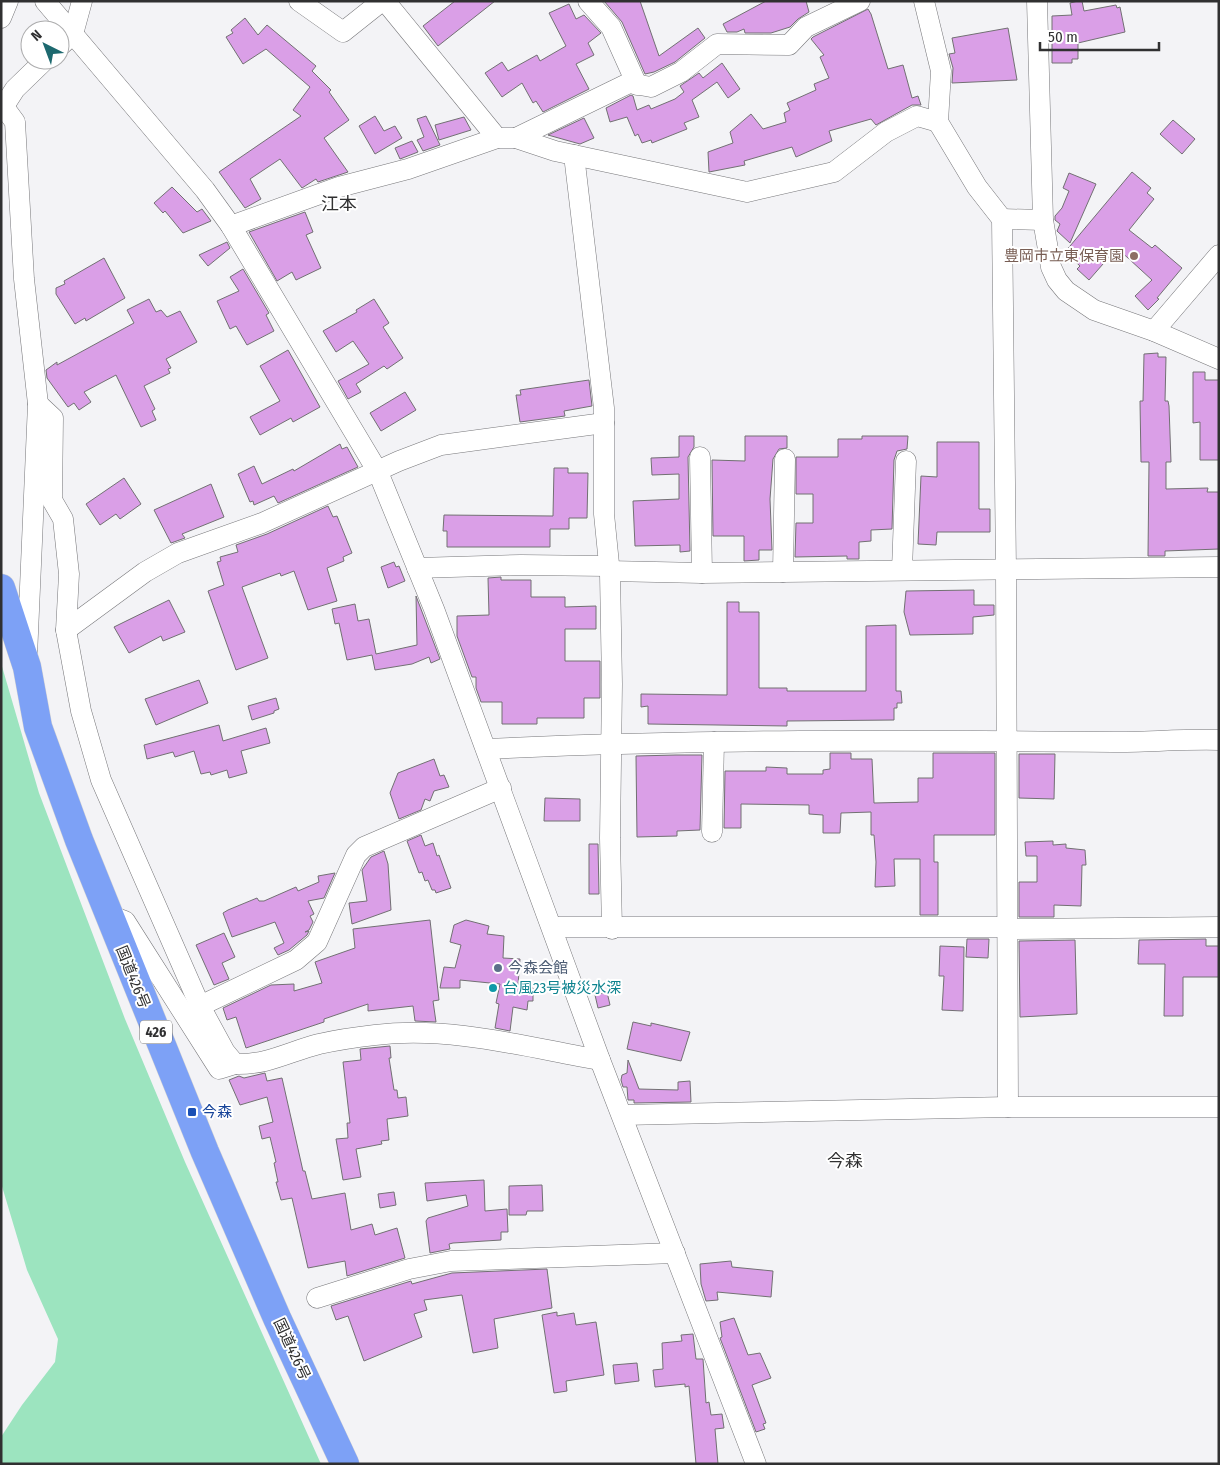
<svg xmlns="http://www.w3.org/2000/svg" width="1220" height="1465" font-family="'Fira Sans Condensed','Noto Sans JP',sans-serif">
  <rect width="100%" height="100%" fill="#f3f3f6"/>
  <polygon fill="#9ce4bf" points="1,663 39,793 125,1019 185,1162 321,1464 1,1464 1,1437 22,1405 55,1362 58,1339 27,1270 1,1183"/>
  <g fill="#da9fe7" stroke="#727073">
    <polygon points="455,1 495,1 438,46 423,26"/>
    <polygon points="604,1 640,1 659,56 698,28 705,38 675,62 654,72 645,74 622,22"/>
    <polygon points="766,1 806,1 809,12 798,19 790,27 771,33 745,33 744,29 737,32 727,32 723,24"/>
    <polygon points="1078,1 1082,1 1084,11 1116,5 1117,8 1120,7 1125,32 1078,43 1078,59 1072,59 1072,63 1052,63 1052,16 1072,15 1070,3"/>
    <polygon points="569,4 576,19 584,15 601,33 588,43 594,55 576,64 589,89 543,112 536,101 533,103 522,83 502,97 485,73 502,62 508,71 537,55 540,61 566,46 549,13"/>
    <polygon points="868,9 871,14 888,69 903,65 912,98 918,96 921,105 912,105 876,125 871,119 829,131 832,141 796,157 792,147 744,161 745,165 709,172 708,152 733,143 730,132 751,114 763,129 786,122 784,113 790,110 787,103 816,90 814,84 829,78 820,57 824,55 811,39 813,37"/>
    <polygon points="245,18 258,35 267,25 316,66 312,71 331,90 329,92 349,120 324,138 348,172 318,182 316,179 302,188 280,159 250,179 261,199 245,208 219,172 301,116 293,110 310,87 266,49 243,64 226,37 233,33 231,30"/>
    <polygon points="1008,28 1017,80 952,83 953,68 949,54 955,53 952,38"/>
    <polygon points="722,63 740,89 728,98 717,82 692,100 699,117 684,123 687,129 652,143 651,140 642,143 638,134 635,136 627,117 610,122 606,108 631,95 633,96 637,110 649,105 651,109 675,99 684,92 680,86 699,73 703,78"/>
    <polygon points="375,116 384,131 395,126 402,138 375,154 359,126"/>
    <polygon points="426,116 440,145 423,151 417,140 424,137 417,119"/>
    <polygon points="464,117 471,130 439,140 435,125"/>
    <polygon points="584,118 594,138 580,144 548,135"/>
    <polygon points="1173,120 1195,139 1182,154 1160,134"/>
    <polygon points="412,141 418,152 400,159 395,148"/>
    <polygon points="1132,172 1151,188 1147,193 1154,199 1129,230 1152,248 1155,245 1182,268 1157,298 1159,299 1148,310 1135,296 1152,280 1117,248 1089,280 1077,269 1080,266 1065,252"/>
    <polygon points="1069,173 1096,184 1070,243 1057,231 1060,224 1055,220 1055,216 1062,208 1069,191 1063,188"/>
    <polygon points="172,187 197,212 202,209 211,221 183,233 165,211 163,213 154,203"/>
    <polygon points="305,212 313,232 306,235 321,268 296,280 292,272 277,281 249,232"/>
    <polygon points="227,242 230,248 208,266 199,255"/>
    <polygon points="104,258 125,298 86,321 85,318 75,324 56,294 56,288 65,284 64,281"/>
    <polygon points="243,269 269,313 266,315 274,331 247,345 236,326 230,329 217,301 239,291 230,277"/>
    <polygon points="149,299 156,312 161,310 167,317 180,311 197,342 166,359 171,368 168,369 170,373 144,386 155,409 152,411 156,420 141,427 116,375 84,392 91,402 79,410 74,403 68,407 47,378 46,370 57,362 57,365 134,323 127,310"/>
    <polygon points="374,299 389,323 383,327 403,358 387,369 384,366 356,384 361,392 348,399 338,381 369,364 353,341 336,352 323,331 357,312 356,310"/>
    <polygon points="288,350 320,407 293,422 291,418 260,435 250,417 280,401 260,366"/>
    <polygon points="1158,353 1158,357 1166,357 1165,401 1168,401 1169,406 1171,462 1166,462 1166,489 1208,488 1207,492 1219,492 1219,549 1165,551 1165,556 1148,556 1149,462 1141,462 1140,401 1143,401 1144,354"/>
    <polygon points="1193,372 1205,372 1205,380 1219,380 1219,460 1200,460 1200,422 1193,423"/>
    <polygon points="589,380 592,406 564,411 565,416 520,422 516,395 521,395 520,390"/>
    <polygon points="405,392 416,410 381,431 370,413"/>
    <polygon points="679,436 694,436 694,447 688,457 690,551 680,552 680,545 635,546 633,501 679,499 679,474 652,475 651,458 679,457"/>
    <polygon points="745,436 787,436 787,448 779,449 773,459 770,499 772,550 759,550 759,560 744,561 744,536 713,536 712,460 745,461"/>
    <polygon points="862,436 908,436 907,449 897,451 894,460 892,529 871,530 871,541 859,542 859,559 847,559 847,556 795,557 796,523 813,523 813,494 796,494 796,457 838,457 838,439 862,439"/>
    <polygon points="937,442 979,442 979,509 990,509 990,532 937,532 936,545 918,544 921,476 937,477"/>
    <polygon points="340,444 342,449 347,447 358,467 278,503 274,496 254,505 253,501 250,502 238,474 254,466 262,484 293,469 294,471"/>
    <polygon points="554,468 568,468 568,473 588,473 587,518 569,518 569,529 550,529 550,547 447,547 447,531 443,531 444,515 553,516"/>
    <polygon points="124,478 141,504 120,519 116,514 100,525 86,504"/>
    <polygon points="211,484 224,517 182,534 185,538 171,543 154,510"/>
    <polygon points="328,506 333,517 337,516 352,553 343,557 344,561 327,568 337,601 308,610 294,571 281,576 280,573 242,587 268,658 236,670 208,591 224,585 217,562 221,561 220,557 238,552 236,545 267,534"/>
    <polygon points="394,562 396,567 399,566 405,581 388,588 381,567"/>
    <polygon points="501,577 501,580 531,580 531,597 565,597 565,607 596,606 596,629 565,629 565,661 600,661 600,698 584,698 584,718 537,718 537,724 502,724 502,702 481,702 476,688 476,677 472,677 457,636 457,616 489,615 488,578"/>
    <polygon points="974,590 974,605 994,605 994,615 973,617 973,634 910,635 904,612 906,591"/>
    <polygon points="416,596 440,659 431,663 429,657 412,664 375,670 372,655 347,660 339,623 335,624 332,609 355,604 358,621 369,619 376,654 417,645"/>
    <polygon points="169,600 185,632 163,641 161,636 129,653 114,627"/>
    <polygon points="727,602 739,602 739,612 759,612 759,688 787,688 787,691 866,691 866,626 896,625 896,691 901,691 902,703 897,703 897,708 894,708 894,720 787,721 787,726 648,724 648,706 641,707 641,694 727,695"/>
    <polygon points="199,680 208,703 156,725 145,699"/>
    <polygon points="276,698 279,709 274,711 274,713 252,720 248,706"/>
    <polygon points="219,725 223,741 266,728 270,743 241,751 247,773 229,778 227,770 211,775 210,772 201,774 194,751 175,757 173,752 147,759 144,745"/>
    <polygon points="830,753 851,753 851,759 872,759 874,803 918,802 918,778 933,778 933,753 995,753 995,835 934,835 934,862 938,862 938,915 920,915 920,859 894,859 895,886 875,887 876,862 874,835 871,835 871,812 841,813 840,833 823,833 823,815 809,814 809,805 741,804 741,828 724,828 725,771 766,771 766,767 787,768 787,774 823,774 823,770 830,769"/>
    <polygon points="1019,754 1055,754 1054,799 1019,798"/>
    <polygon points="676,755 702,755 700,830 677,831 677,836 637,837 636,756"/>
    <polygon points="434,759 440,776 444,775 449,787 434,791 430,801 425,799 421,810 399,819 390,793 398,773"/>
    <polygon points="545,798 580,799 580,821 544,821"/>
    <polygon points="421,835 425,846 433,843 437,856 439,855 451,888 436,893 435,890 432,890 428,880 425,881 422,872 419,873 407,841"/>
    <polygon points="1053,841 1053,845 1066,844 1066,848 1085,850 1086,865 1082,865 1081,906 1054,905 1054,917 1019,917 1019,882 1037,882 1037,856 1026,856 1025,842"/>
    <polygon points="589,844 598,844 599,894 589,894"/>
    <polygon points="384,851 388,864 391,910 352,924 349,903 367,901 362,870 371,857"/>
    <polygon points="335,873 324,898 308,901 314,914 310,916 313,922 309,930 305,932 309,931 307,935 289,950 278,955 274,948 284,943 275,922 232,937 223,913 228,910 257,898 259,901 264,901 296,887 298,891 319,882 318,876"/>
    <polygon points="430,920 439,1000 433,1001 436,1022 415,1021 413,1006 368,1011 368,1004 324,1019 324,1022 246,1048 236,1017 227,1020 223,1008 271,985 294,984 294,991 322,983 315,962 355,948 353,929"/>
    <polygon points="466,920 489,926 487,934 504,936 503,958 520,959 518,985 533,988 533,1001 528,1001 527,1010 513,1007 510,1031 495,1028 499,1004 496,1003 500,984 460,980 460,988 440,988 444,967 455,968 461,945 450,942 454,925"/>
    <polygon points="224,933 235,957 222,963 229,979 214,985 196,945"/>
    <polygon points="967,939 989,939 988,958 966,957"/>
    <polygon points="1206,939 1206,946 1219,946 1219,977 1183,977 1183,1016 1164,1016 1165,964 1138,964 1139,940"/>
    <polygon points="1075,940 1077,1014 1020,1017 1019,941"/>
    <polygon points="940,946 964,947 963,1011 942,1010 944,976 939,976"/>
    <polygon points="607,992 610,1005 598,1008 595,995"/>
    <polygon points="633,1022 651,1026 651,1023 690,1032 681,1061 627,1049"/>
    <polygon points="390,1046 391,1058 389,1058 394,1090 397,1090 398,1098 406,1097 408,1116 387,1119 389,1140 381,1141 382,1144 356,1149 361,1177 343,1180 336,1139 348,1138 347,1123 350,1123 343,1062 361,1060 360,1049"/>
    <polygon points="628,1060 639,1089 678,1090 678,1082 690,1081 691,1102 634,1103 634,1100 628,1100 627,1087 623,1087 621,1080 622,1075 627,1073"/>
    <polygon points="265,1073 267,1081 282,1078 303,1171 305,1171 312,1199 345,1193 351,1230 372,1224 375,1235 397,1228 405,1258 347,1276 345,1261 308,1268 292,1198 281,1200 276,1182 278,1182 274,1163 276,1162 270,1137 262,1139 259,1126 273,1122 267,1097 240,1105 229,1080 239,1076 244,1078"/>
    <polygon points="484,1180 485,1211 507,1209 508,1232 501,1232 501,1240 453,1243 449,1244 450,1249 430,1253 426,1221 428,1218 468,1206 466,1195 427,1201 425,1183"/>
    <polygon points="542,1185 543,1211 527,1211 526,1215 509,1215 509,1186"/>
    <polygon points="394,1192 396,1205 380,1208 378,1194"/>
    <polygon points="731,1261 732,1267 773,1271 771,1297 717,1292 718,1300 706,1301 701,1284 700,1264"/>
    <polygon points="547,1269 552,1308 494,1319 498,1348 473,1353 462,1295 424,1300 427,1310 414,1314 422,1337 364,1361 348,1316 336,1320 331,1306 411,1281 412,1284 452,1273"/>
    <polygon points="557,1312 557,1316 574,1313 576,1325 596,1322 604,1375 566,1381 567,1391 554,1393 542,1315"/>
    <polygon points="734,1318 748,1355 760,1353 771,1378 752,1385 766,1423 763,1424 765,1429 756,1432 720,1338 722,1337 720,1322"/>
    <polygon points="693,1334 696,1359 703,1359 706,1403 709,1402 711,1415 722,1414 724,1428 715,1429 718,1464 696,1464 689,1386 685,1387 685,1384 655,1387 653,1370 663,1369 662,1343 682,1341 681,1335"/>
    <polygon points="637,1363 639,1381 615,1384 613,1365"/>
  </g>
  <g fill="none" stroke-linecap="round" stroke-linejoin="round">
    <defs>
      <g id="minor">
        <polyline points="45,1 205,190 231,226 378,472 434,609 600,1060 756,1464"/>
        <polyline points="299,1 343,32 382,1"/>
        <polyline points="385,1 497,138"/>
        <polyline points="588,1 611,27 637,85"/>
        <polyline points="924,1 941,71 938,122 977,187 1002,219 1006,570 1008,1107"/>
        <polyline points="1037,1 1043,220 1051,267 1057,280 1066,291 1094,310 1154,331 1219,359"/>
        <polyline points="1,18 8,1"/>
        <polyline points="60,46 73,34 82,1"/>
        <polyline points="1,103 15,122 24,279 38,404 27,656"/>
        <polyline points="4,106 15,89 45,60"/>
        <polyline points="516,138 629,83 651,87 681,72 717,44 789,45 806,27 860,1"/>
        <polyline points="574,155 604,408 604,514 610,574 612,684 610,838 612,929"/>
        <polyline points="1002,219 1043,220"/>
        <polyline points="231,226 339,187 408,169 497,138 516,138 555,151 747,192 834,172 886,132 917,116 938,122"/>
        <polyline points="1154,331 1219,255"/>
        <path d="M38,404l15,14 -1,82 11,19 6,55 -3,56 15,81 20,69 99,226 25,46 10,12c33,1 53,-12 84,-20 18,-4 38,-7 56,-9 77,-9 150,12 225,25"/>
        <polyline points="700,457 702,573"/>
        <polyline points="417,568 521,565 607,566"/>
        <polyline points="902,570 906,461"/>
        <polyline points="609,571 702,573 1219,567"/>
        <polyline points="783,572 785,459"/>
        <polyline points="66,630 145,572 178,553 262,523 399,461 441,445 604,423"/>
        <path d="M487,749c209,-10 417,-9 626,-7 35,0 71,-3 106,-2"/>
        <polyline points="712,832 714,742"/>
        <polyline points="109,915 125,921 219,1069 235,1064"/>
        <polyline points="552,927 1008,927"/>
        <polyline points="1007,929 1219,927"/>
        <polyline points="200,1006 296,960 317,942 356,855 364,847 501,788"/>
        <polyline points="622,1115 1008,1107 1219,1107"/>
        <polyline points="317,1298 409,1269 451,1261 675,1253"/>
      </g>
      <polyline id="highway" points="1,588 27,667 38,727 79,840 205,1152 277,1318 345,1464"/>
    </defs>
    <use href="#minor" stroke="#77777a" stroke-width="21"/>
    <use href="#highway" stroke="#d1d1d2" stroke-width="29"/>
    <use href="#minor" stroke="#fff" stroke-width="20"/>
    <use href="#highway" stroke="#7da1f6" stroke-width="28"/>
  </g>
  <circle fill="#8d6e63" stroke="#fff" stroke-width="2" cx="1134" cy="256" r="5"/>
  <circle fill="#5c6f8a" stroke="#fff" stroke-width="2" cx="498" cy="968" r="5"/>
  <circle fill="#0f9aa8" stroke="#fff" stroke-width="2" cx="493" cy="988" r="5"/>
  <rect fill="#1a4fb4" stroke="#fff" stroke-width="2" x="187" y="1107" width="10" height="10" rx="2.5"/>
  <g text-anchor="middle" stroke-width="4" stroke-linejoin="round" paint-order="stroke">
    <rect fill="#fff" stroke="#6e6e6f" stroke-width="1" x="140" y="1020.5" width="32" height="23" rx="4"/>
    <g font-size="14" font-weight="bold" fill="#303031">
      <text x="156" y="1037">426</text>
    </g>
    <g font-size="15" fill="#785e54" stroke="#fff" text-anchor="end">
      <text x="1124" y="261">豊岡市立東保育園</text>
    </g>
    <g font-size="15" fill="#4e5e75" stroke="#fff" text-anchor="start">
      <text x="508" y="973">今森会館</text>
    </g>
    <g font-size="15" fill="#303031" stroke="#fff">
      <text transform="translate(133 977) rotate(68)" y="5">国道426号</text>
      <text transform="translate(292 1349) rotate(65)" y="5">国道426号</text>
    </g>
    <g font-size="15" fill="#0d838f" stroke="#fff" text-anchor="start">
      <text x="503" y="993">台風23号被災水深</text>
    </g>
    <g font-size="15" fill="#164399" stroke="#fff" text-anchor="start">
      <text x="202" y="1117">今森</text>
    </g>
    <g font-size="18" fill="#303031" stroke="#fff">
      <text x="339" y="210">江本</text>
      <text x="845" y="1167">今森</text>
    </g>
  </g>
  <rect width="1220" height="1465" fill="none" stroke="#303031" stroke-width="5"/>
  <g transform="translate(45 45) rotate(318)"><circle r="24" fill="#ffffff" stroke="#acacad"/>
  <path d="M0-4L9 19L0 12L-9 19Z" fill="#1d696f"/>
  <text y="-8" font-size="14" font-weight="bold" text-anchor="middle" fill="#303031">N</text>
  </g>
  <path d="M1040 42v8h119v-8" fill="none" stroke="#303031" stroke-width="2.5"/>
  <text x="1048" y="42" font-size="15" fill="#303031" stroke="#ffffff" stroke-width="4" paint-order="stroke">50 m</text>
</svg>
